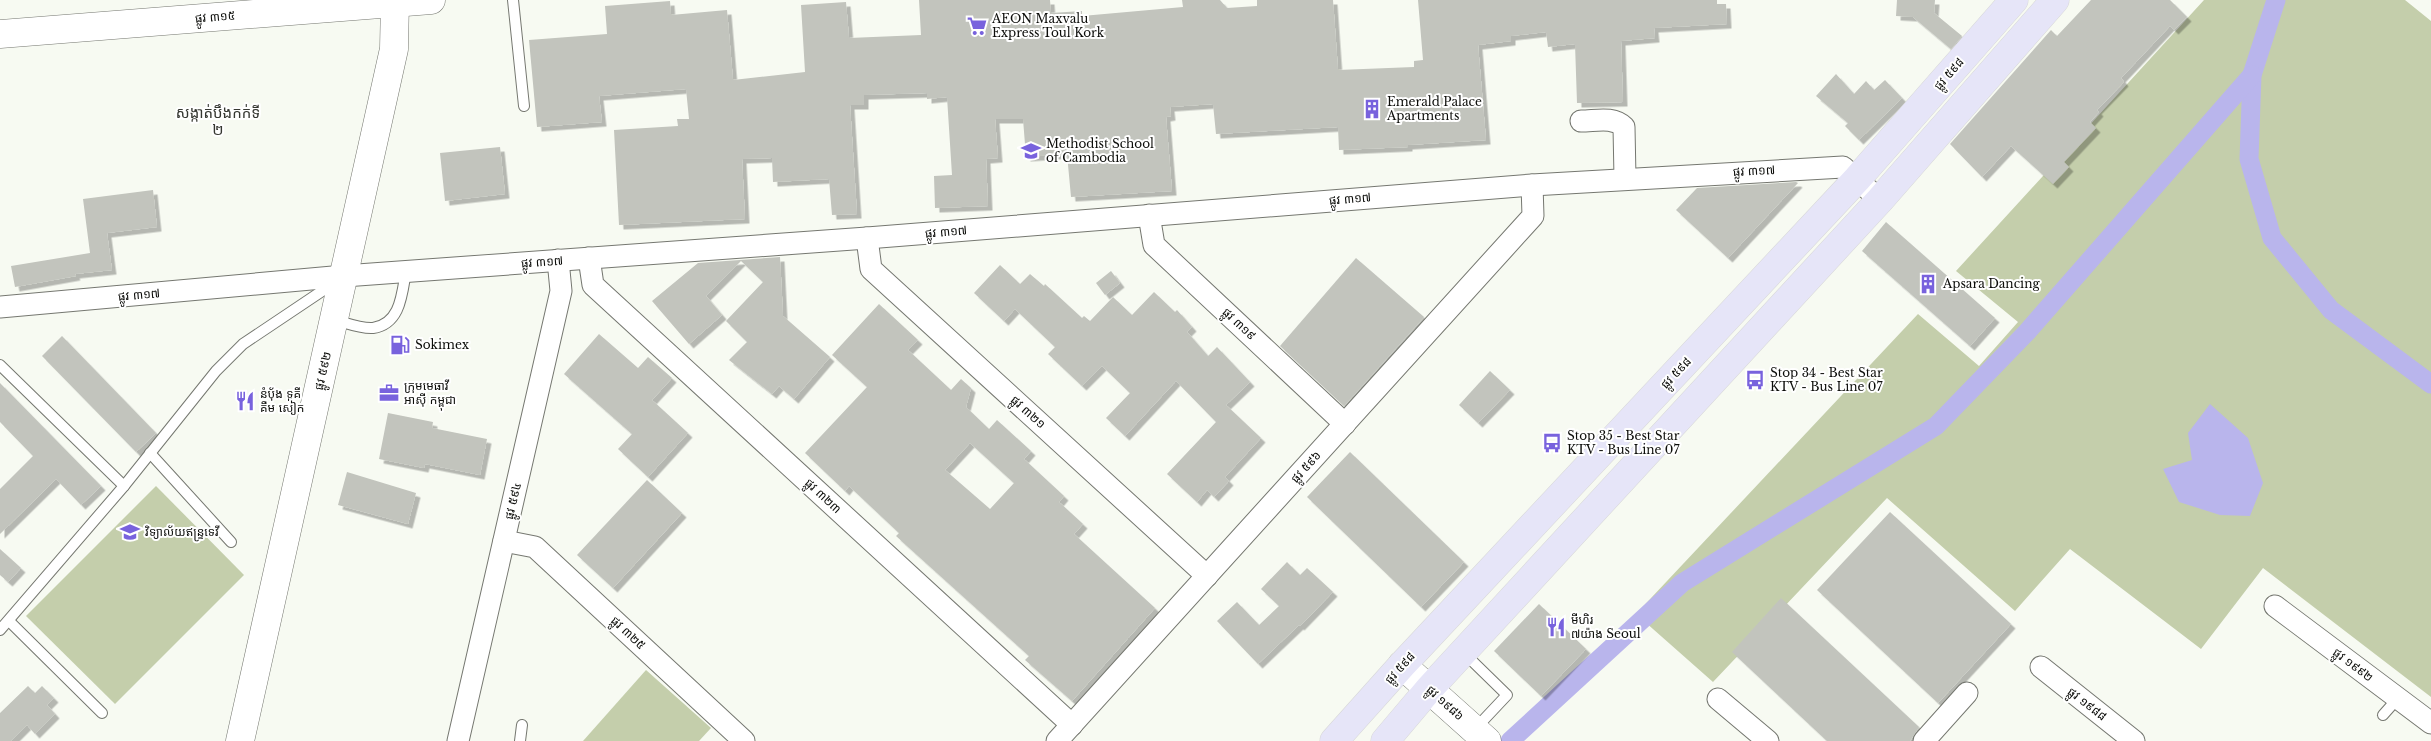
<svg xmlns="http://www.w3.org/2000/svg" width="2431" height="741" font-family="'Libre Baskerville','Noto Sans Khmer',serif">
  <defs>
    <filter id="shadow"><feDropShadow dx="4.5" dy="4.5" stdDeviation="0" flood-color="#0004"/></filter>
  </defs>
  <rect width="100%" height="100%" fill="#f7faf2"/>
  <g fill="#c4ceab">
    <polygon points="2204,0 2405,0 2431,21 2431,697 2263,568 2201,649 2070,549 2015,611 1887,498 1713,682 1636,614 1918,314 1979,366 2018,322 1956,271"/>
    <polygon points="156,486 244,575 115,704 26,616"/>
    <polygon points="646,670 711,728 699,741 583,741"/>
  </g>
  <polygon fill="#b9b5ec" points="2210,404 2248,438 2263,483 2250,516 2220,515 2179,502 2163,469 2192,460 2188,433"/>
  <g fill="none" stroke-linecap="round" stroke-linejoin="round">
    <g stroke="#b9b5ec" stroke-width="19">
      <polyline points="2276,0 2252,75 2249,159 2272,238 2331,310 2431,384"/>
      <polyline points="1510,741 1682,583 1936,426 2027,332 2252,75"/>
    </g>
  </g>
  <g fill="#c2c4bd" fill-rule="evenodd" filter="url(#shadow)">
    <polygon points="919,0 1050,0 1051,13 1082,11 1082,16 1183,7 1182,0 1220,0 1227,8 1257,6 1257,0 1333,0 1338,70 1414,67 1414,61 1423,60 1418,0 1717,0 1717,4 1726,4 1727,24 1654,28 1655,38 1621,41 1623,102 1577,103 1575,44 1548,47 1546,32 1511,36 1511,41 1478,45 1486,140 1408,145 1408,147 1339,150 1338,127 1216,134 1213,104 1170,107 1171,116 1166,117 1172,191 1071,197 1067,154 1026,157 1023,119 995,119 998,158 986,159 988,206 935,208 934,176 952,175 947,97 927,99 927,93 864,95 864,105 850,105 857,214 832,215 829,179 773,182 772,158 742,159 745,219 619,225 614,130 678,126 677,119 689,119 686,89 599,96 602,122 537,127 529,40 607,34 605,6 670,1 671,15 727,10 733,80 805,72 801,5 846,2 849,38 921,35"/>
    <polygon points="1897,0 1935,0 1934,13 1962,36 1951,49 1913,17 1896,16"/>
    <polygon points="2091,0 2170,0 2187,17 2174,30 2170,26 2121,78 2124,82 2097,110 2099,112 2090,122 2096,128 2064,162 2069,167 2053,184 2011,146 1982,177 1950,144 2051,30 2057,36"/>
    <polygon points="1836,74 1854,94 1866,81 1874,90 1885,80 1902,98 1859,140 1845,126 1848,123 1816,96"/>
    <polygon points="500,147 505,194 445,201 440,153"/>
    <polygon points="1796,182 1798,183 1728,258 1676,210 1697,188"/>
    <polygon points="153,190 157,227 107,233 112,270 75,274 76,276 15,287 11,266 90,253 83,199"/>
    <polygon points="1886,222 1995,318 1970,346 1862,251"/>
    <polygon points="780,257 783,316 830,357 794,399 779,386 772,394 729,360 747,342 726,321 763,282 741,261 706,296 722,315 689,344 652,301 698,263"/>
    <polygon points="1356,258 1424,317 1344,406 1280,346"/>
    <polygon points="1000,265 1020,284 1030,274 1044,286 1045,284 1082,318 1084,316 1090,321 1113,297 1132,315 1154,292 1175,312 1177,310 1192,327 1187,332 1208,356 1217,347 1250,382 1226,405 1261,438 1225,477 1229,481 1214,497 1207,490 1197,502 1167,474 1216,422 1176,381 1125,436 1106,418 1130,393 1102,366 1082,386 1048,354 1055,347 1015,309 1004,321 974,293"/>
    <polygon points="1111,271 1120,283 1105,295 1096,283"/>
    <path d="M879,304l39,36 -10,10 43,40 10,-11 10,9 -5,19 23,22 8,-9 34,31 -7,8 40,37 -5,6 24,22 -9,10 81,74 -83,93 -47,-41 4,-4 -133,-120 3,-3 -50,-47 -4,5 -40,-38 62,-66 -35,-32zM970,443l44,40 -24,26 -45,-39z"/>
    <polygon points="599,334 638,368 648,357 672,378 652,400 688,433 648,477 618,449 632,434 564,374"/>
    <polygon points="62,336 156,433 136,452 42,356"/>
    <polygon points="1490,371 1510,390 1478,423 1459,405"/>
    <polygon points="0,383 101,486 81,505 56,479 0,534 0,489 33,456 0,422"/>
    <polygon points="388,413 433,422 432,428 487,439 480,475 425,464 424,468 379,459"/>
    <polygon points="1350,452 1464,562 1421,607 1307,497"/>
    <polygon points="347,472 416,493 408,524 338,505"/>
    <polygon points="647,480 682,513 613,588 577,555"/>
    <polygon points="1890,512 2011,624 1938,703 1817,590"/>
    <polygon points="0,549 21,568 8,582 0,575"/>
    <polygon points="1287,562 1300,575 1307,568 1333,592 1300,626 1299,625 1258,664 1217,621 1237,602 1259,625 1279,606 1261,589"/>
    <polygon points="1781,598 1919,727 1910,741 1827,741 1732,652"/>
    <polygon points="1539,604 1586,649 1541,696 1494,651"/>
    <polygon points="28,686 35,693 42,686 54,698 47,705 55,714 35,734 27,725 11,741 0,741 0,713"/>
  </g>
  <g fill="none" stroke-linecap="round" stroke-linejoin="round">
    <defs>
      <g id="lane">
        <polyline points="513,0 524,106"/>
        <path d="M335,320c11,3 27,9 38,8 28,-4 29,-35 33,-57"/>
        <polyline points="0,365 124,486"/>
        <polyline points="150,453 231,542"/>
        <polyline points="9,621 102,713"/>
        <polyline points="0,630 124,486 216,371 243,344 337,281"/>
        <polyline points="1465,654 1507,695 1475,729"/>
        <polyline points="2383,715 2398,698"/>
        <polyline points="520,741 522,725"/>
      </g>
      <g id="street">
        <path d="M1581,121c15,0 32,-5 43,6l1,51"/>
        <polyline points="1149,215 1154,245 1345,424"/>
        <polyline points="867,238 871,269 1207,576"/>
        <polyline points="589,258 593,285 1072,725"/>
        <polyline points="0,307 344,276 867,238 1532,185 1843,167 1880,200"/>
        <polyline points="504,541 535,547 744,741"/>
        <polyline points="2275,606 2431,723"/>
        <polyline points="2041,667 2134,741"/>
        <polyline points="1718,699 1768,741"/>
        <polyline points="458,741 561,291 558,260"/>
        <polyline points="1057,741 1533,216 1532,185"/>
        <polyline points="1924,741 1967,693"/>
      </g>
      <g id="secondary">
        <polyline points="0,34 431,0"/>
        <polyline points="1402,665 1487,741"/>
        <polyline points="240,741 394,49 395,0"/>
      </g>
      <g id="primary">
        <polyline points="1334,741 1402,665 1857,179 2014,0"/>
        <polyline points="1385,741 1429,689 1880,200 2055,0"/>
      </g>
    </defs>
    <use href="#lane" stroke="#757770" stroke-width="12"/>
    <use href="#street" stroke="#757770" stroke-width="23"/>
    <use href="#secondary" stroke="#757770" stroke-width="29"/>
    <use href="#primary" stroke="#d8d8d8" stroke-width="29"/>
    <use href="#lane" stroke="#fff" stroke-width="10"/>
    <use href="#street" stroke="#fff" stroke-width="21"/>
    <use href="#secondary" stroke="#fff" stroke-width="28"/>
    <use href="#primary" stroke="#e6e5f8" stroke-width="28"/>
  </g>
  <defs>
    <symbol id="supermarket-bare" viewBox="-9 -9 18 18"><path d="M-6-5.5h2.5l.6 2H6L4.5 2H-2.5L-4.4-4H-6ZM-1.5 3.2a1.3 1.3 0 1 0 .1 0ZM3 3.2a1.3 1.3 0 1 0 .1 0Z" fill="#7862dd" stroke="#fff" stroke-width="2.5" paint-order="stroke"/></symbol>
    <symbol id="building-bare" viewBox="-9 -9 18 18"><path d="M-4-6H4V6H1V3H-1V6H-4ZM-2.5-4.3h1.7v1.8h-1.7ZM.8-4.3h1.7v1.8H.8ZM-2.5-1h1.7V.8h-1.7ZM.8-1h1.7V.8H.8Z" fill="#7862dd" stroke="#fff" stroke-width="2.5" paint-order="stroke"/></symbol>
    <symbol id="school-bare" viewBox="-9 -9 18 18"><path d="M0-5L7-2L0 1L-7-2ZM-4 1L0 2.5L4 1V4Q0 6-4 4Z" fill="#7862dd" stroke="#fff" stroke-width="2.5" paint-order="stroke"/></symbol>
    <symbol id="fuel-bare" viewBox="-9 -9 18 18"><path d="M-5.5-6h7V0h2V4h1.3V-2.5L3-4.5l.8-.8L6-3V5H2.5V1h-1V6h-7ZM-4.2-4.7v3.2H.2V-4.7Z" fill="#7862dd" stroke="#fff" stroke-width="2.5" paint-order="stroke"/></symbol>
    <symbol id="bus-bare" viewBox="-9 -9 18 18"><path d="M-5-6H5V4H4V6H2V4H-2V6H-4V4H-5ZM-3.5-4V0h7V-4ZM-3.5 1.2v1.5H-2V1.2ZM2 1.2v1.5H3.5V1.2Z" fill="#7862dd" stroke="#fff" stroke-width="2.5" paint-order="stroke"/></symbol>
    <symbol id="office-bare" viewBox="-9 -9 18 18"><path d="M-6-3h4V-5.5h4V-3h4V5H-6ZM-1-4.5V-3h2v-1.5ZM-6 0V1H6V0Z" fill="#7862dd" stroke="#fff" stroke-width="2.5" paint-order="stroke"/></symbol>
    <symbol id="restaurant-bare" viewBox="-9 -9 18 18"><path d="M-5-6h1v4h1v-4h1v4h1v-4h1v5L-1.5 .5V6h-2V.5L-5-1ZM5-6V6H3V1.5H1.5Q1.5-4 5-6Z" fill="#7862dd" stroke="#fff" stroke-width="2.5" paint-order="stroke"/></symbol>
  </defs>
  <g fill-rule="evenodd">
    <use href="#supermarket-bare" x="963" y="12" width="28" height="28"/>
    <use href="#building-bare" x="1358" y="95" width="28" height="28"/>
    <use href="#school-bare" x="1017" y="137" width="28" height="28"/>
    <use href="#building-bare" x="1914" y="270" width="28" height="28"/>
    <use href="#fuel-bare" x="386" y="331" width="28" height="28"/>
    <use href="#bus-bare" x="1741" y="366" width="28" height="28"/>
    <use href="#office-bare" x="375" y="379" width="28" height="28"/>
    <use href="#restaurant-bare" x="231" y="387" width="28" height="28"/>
    <use href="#bus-bare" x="1538" y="429" width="28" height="28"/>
    <use href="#school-bare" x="116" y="518" width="28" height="28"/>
    <use href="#restaurant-bare" x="1542" y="613" width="28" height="28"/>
  </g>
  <g text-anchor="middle" stroke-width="4" stroke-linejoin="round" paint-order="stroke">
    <g font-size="12" fill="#0c0d0a" stroke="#fff">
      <text transform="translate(215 17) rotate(-5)" y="4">ផ្លូវ ៣១៥</text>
      <text transform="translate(1949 74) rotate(-49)" y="4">ផ្លូវ ៥៩៨</text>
      <text transform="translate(1754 171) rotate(-3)" y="4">ផ្លូវ ៣១៧</text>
      <text transform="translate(1350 199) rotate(-5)" y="4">ផ្លូវ ៣១៧</text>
      <text transform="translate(946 232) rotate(-5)" y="4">ផ្លូវ ៣១៧</text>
      <text transform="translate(542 262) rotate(-4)" y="4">ផ្លូវ ៣១៧</text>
      <text transform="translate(139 295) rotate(-5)" y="4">ផ្លូវ ៣១៧</text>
      <text transform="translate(1239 324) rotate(43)" y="4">ផ្លូវ ៣១៩</text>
      <text transform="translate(323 371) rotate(-77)" y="4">ផ្លូវ ៥៩២</text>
      <text transform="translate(1676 373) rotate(-47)" y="4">ផ្លូវ ៥៩៨</text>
      <text transform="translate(1028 412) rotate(42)" y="4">ផ្លូវ ៣២១</text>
      <text transform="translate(1306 467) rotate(-48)" y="4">ផ្លូវ ៥៩៦</text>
      <text transform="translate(823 496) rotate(43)" y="4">ផ្លូវ ៣២៣</text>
      <text transform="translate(513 501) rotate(-77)" y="4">ផ្លូវ ៥៩៤</text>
      <text transform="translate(628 633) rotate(43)" y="4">ផ្លូវ ៣២៥</text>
      <text transform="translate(2353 665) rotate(37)" y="4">ផ្លូវ ១៩៩២</text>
      <text transform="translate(1400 668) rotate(-48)" y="4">ផ្លូវ ៥៩៨</text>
      <text transform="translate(1445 703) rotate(42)" y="4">ផ្លូវ ១៩៨៦</text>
      <text transform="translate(2087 704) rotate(38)" y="4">ផ្លូវ ១៩៨៨</text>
    </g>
    <g font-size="12" fill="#0c0d0a" stroke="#fff" text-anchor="start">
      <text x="992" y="23">AEON Maxvalu<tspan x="992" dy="14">Express Toul Kork</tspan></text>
      <text x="1387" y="106">Emerald Palace<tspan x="1387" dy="14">Apartments</tspan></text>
      <text x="1046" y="148">Methodist School<tspan x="1046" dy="14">of Cambodia</tspan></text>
      <text x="1943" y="288">Apsara Dancing</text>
      <text x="415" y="349">Sokimex</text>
      <text x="1770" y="377">Stop 34 - Best Star<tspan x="1770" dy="14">KTV - Bus Line 07</tspan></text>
      <text x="404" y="390">ក្រុមមេធាវី<tspan x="404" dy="14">អាស៊ី កម្ពុជា</tspan></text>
      <text x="260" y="398">នំប៉័ង ទួគី<tspan x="260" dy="14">គឹម សៀក</tspan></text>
      <text x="1567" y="440">Stop 35 - Best Star<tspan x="1567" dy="14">KTV - Bus Line 07</tspan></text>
      <text x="145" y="536">វិទ្យាល័យឥន្រ្ទទេវី</text>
      <text x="1571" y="624">មីហិរ<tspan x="1571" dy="14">៧យ៉ាង Seoul</tspan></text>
    </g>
    <g font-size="15" fill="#353731" stroke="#fff">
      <text x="218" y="118">សង្កាត់បឹងកក់ទី<tspan x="218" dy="17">២</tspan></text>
    </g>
  </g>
</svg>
